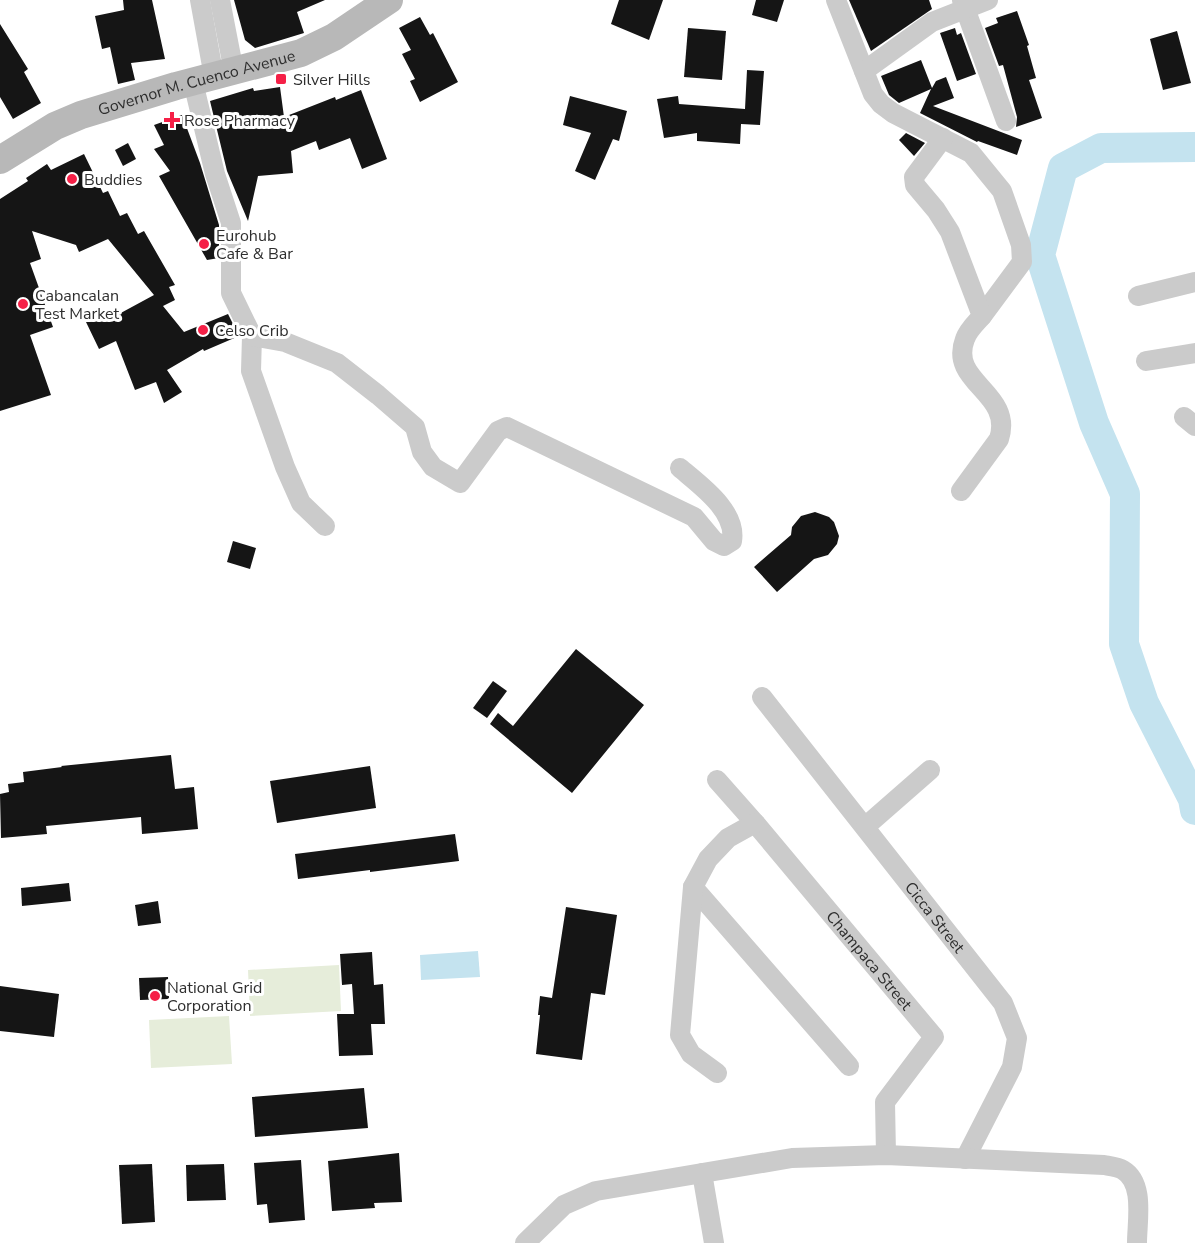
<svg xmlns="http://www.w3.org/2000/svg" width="1195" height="1243" font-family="'Nunito Sans',sans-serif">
  <rect width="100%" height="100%" fill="#fff"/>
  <g fill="#e6edda">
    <polygon points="339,965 341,1011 250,1016 248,970"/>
    <polygon points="229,1016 232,1064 151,1068 149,1020"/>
  </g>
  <polygon fill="#c4e3ef" points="478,951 480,977 421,980 420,955"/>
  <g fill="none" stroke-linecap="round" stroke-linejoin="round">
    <polyline stroke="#c4e3ef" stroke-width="30" points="1195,147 1101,148 1063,168 1040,255 1094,423 1125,494 1124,644 1144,703 1193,799 1195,810"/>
  </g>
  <g fill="#151515">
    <polygon points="123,0 152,0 165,59 131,63 135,80 118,84 110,47 102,49 95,16 124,10"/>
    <polygon points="234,0 325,0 297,12 304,33 255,48 245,40"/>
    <polygon points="619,0 663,0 649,40 611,24"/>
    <polygon points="756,0 784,0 777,22 752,15"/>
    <polygon points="849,0 929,0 932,9 871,51"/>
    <polygon points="1017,11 1029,45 1027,46 1036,78 1029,80 1042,118 1016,127 1017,117 1003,65 999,66 985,28 998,23 996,18"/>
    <polygon points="420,17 430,35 433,33 458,82 420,102 410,81 415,79 402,54 411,50 399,28"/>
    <polygon points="0,24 28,69 24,72 41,103 13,119 0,97"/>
    <polygon points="688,28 726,31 722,80 684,77"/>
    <polygon points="955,28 957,35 961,33 976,74 957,81 940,33"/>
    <polygon points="1177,31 1191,83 1163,90 1150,39"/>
    <polygon points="921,60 932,88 936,81 946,77 954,98 933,106 1022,140 1017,155 978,141 977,142 920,113 931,89 899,103 889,95 881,76"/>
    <polygon points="747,70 764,71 760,125 741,124 740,144 697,141 697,133 664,138 657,99 678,96 679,104 745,109"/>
    <polygon points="280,87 284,117 335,97 336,100 361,90 387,159 362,169 350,138 319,150 316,141 291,151 293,173 258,176 248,221 227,171 210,101 253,88 254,91"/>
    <polygon points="570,96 627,111 619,141 613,139 595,180 575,171 591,133 563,125"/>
    <polygon points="182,115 200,163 219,225 219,258 207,260 159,176 170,171 154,149 164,145 154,125"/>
    <polygon points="906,133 925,143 914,156 899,140"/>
    <polygon points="128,143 136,159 123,166 115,150"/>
    <polygon points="84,154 103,193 108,191 120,216 127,213 138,234 144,231 175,285 169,287 175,300 163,306 184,332 228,314 239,336 204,351 203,349 167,370 182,392 164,403 156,382 135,390 116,341 99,349 86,322 102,314 106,321 154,295 108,239 79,252 76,245 32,231 41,259 30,263 53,327 30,335 51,395 0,411 0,199 28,181 26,178 47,164 51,170"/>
    <polygon points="815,512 829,517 834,522 839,536 837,544 828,555 814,559 777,592 754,567 791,535 792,527 801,516"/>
    <polygon points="233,541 256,548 250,569 227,562"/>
    <polygon points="576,649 644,705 572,793 490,724 498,713 513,726"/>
    <polygon points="493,681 507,691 487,718 473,708"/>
    <polygon points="171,755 175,789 194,787 198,829 142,834 141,817 46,826 47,834 1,838 0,794 9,792 8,784 24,782 23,772 62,767 61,766"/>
    <polygon points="370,766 376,808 277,823 270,781"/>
    <polygon points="455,834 459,861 370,872 370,870 298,879 295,854"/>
    <polygon points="69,883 71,901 22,906 21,888"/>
    <polygon points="158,901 161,923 138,926 135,905"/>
    <polygon points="566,907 617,915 605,995 591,993 582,1060 536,1054 540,1015 538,1015 540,996 552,998"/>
    <polygon points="372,952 374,985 383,984 385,1024 371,1024 373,1055 339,1056 337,1014 354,1014 352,984 342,985 340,954"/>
    <polygon points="168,977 169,999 140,1000 139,978"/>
    <polygon points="0,986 59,994 54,1037 0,1031"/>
    <polygon points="364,1088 368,1128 255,1137 252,1097"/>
    <polygon points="399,1153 402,1202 374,1203 375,1208 332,1211 328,1161"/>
    <polygon points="301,1160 305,1220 269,1223 267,1204 257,1205 254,1163"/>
    <polygon points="152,1164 155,1222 122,1224 119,1165"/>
    <polygon points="224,1164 226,1200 187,1201 186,1165"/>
  </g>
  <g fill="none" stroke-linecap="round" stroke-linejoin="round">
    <g stroke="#cbcbcb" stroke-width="20">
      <polyline points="200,0 214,77"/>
      <polyline points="220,0 234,72"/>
      <polyline points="836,0 873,94 881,104 893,113 971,153 1002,191 1021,245 1022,262 982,316"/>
      <polyline points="962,0 1006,121"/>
      <polyline points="864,71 932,22 988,0"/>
      <polyline points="193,82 215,174 231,223 231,293 252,336 251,371 285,467 301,503 325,526"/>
      <path d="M943,138l-29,39 1,8 21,25 14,22 32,84c-6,7 -14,14 -17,23 -17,44 49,53 34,100l-38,52"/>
      <polyline points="1138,296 1195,282"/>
      <path d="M252,336l33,6 52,21 41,32 37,32 7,25 11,15 27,16 38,-52 9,-4 187,90 20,24 10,5 8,-5c5,-30 -32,-56 -52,-73"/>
      <polyline points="1146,361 1195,353"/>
      <polyline points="1184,417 1195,426"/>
      <path id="s1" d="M762,697l241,306 14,35 -5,29 -47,92"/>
      <path id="s2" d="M717,780l38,43 179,214 -49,65 1,53"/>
      <polyline points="866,826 930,770"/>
      <polyline points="693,887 849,1066"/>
      <polyline points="717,1073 691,1054 680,1035 693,887 708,859 728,838 755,823"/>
      <polyline points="702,1173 714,1243"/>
      <path d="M525,1243l39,-38 32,-14 196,-33 94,-3 218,10c5,1 14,2 19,5 22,13 14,51 14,73"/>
    </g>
    <path stroke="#b8b8b8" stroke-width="28" id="s3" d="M0,160l55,-34 26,-11 95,-29 125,-33 33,-16 55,-37"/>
  </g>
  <g fill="#f52047" stroke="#fff" stroke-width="2">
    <rect x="275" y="73" width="12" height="12" rx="3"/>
    <path d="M169 111h6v6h6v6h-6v6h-6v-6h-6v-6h6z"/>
    <circle cx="72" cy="179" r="6"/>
    <circle cx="204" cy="244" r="6"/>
    <circle cx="23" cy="304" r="6"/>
    <circle cx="203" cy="330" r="6"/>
    <circle cx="155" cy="996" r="6"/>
  </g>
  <g text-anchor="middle" stroke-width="6" stroke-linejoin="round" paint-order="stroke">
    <g font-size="16" fill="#2e2e2e" stroke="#fff" text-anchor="start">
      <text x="293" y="85">Silver Hills</text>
      <text x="184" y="126">Rose Pharmacy</text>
      <text x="84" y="185">Buddies</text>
      <text x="216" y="241">Eurohub<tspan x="216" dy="18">Cafe &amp; Bar</tspan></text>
      <text x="35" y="301">Cabancalan<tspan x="35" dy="18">Test Market</tspan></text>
      <text x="215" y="336">Celso Crib</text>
      <text x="167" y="993">National Grid<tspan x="167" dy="18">Corporation</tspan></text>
    </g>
    <g font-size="16" fill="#2e2e2e" stroke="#fff">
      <text dy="6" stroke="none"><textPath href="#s3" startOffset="213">Governor M. Cuenco Avenue</textPath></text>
      <text dy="6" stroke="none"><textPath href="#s1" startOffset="280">Cicca Street</textPath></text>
      <text dy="6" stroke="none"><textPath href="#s2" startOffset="236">Champaca Street</textPath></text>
    </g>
  </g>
</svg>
